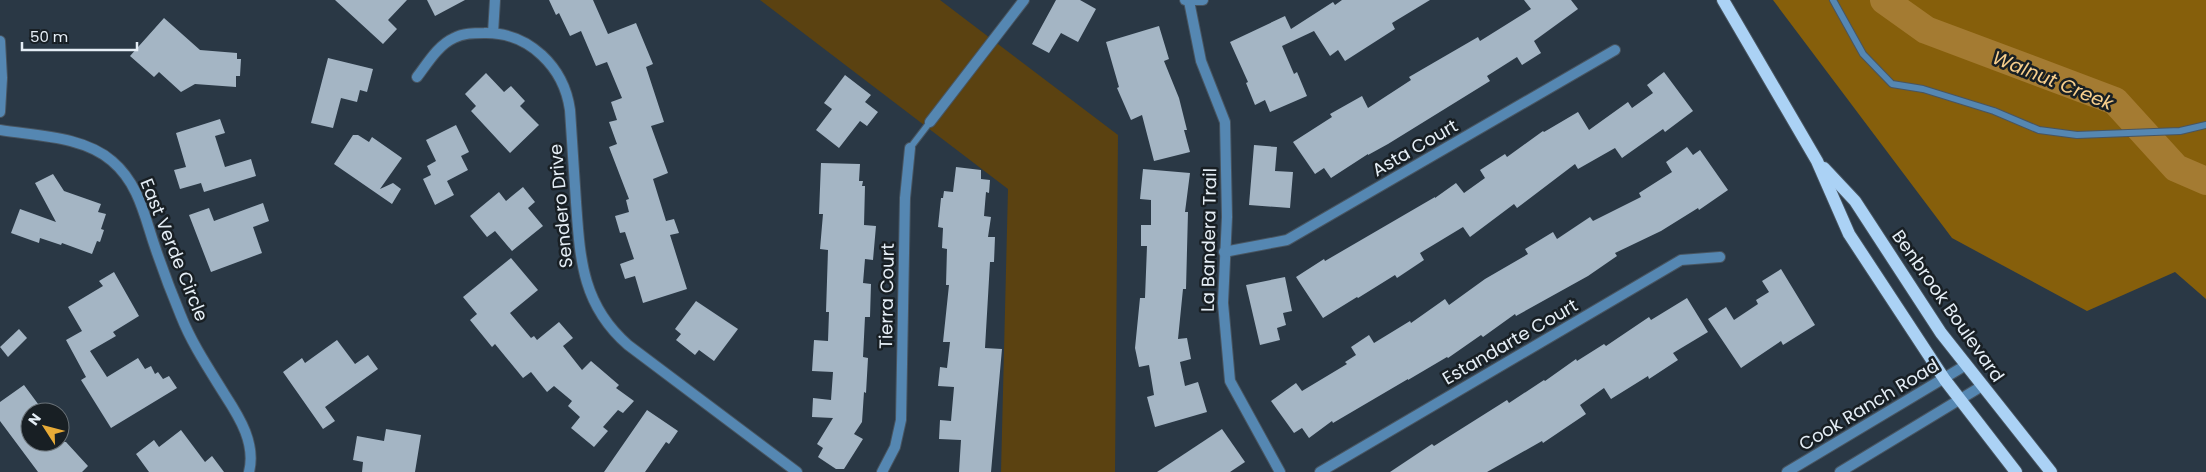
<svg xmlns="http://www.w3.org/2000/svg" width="2206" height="472" font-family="Poppins,sans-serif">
  <rect width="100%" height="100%" fill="#2a3845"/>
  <polygon fill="#5b4211" points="760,0 940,0 1118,135 1115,472 1001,472 1008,189"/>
  <polygon fill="#865f0b" points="1773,0 2206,0 2206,299 2175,272 2087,311 1952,238"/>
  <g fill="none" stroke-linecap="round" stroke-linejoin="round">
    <polyline stroke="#a47b32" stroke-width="28" points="1884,0 1926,30 2115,101 2176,168 2206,181"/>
  </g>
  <g fill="#a4b5c4">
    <polygon points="335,0 407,0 388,20 397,29 383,44"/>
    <polygon points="427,0 465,0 435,16"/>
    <polygon points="549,0 593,0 608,34 636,23 653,64 646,67 664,122 651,126 668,173 653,179 666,221 674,219 679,233 670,235 687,289 643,303 635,276 625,279 620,264 634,259 625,232 620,233 615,216 629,212 626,200 629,199 609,147 617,144 609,122 617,120 611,102 622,98 607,62 596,66 581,31 570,36 559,13 556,15"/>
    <polygon points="1056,0 1080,0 1096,9 1078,42 1061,33 1049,53 1032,44"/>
    <polygon points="1342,0 1430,0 1392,23 1395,29 1345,61 1338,50 1330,56 1314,31 1282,46 1294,74 1297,72 1307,96 1270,112 1265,100 1255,105 1246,83 1248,82 1230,42 1285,16 1291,29 1333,2 1335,5"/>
    <polygon points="1524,0 1571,0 1578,9 1534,41 1541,53 1522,65 1517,57 1487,76 1490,81 1388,144 1368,155 1368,154 1331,178 1324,168 1315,174 1293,142 1332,117 1330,114 1362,96 1368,108 1411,80 1409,77 1440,59 1478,37 1480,41 1531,9"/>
    <polygon points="164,18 200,50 237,53 237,59 241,59 240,76 236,76 236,87 195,84 181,92 159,72 154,77 130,56"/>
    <polygon points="1159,26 1169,59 1164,61 1179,98 1187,130 1184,130 1190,152 1154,161 1142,115 1131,120 1117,88 1119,87 1106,42"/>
    <polygon points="328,58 373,69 367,92 360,90 357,102 341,98 333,128 311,123"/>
    <polygon points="1664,72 1693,111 1665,132 1663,129 1622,158 1615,148 1578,169 1575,164 1517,208 1514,204 1470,237 1463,227 1420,253 1424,260 1397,278 1395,275 1358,298 1357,297 1323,318 1296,277 1324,259 1325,261 1435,197 1435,198 1456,183 1464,193 1485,178 1480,170 1505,154 1507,157 1543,131 1544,132 1578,112 1589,130 1628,102 1632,108 1653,93 1647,85"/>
    <polygon points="486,73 504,92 511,86 525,101 520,106 539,125 510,153 471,111 476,106 465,94"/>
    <polygon points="845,75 871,95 865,102 878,112 867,126 860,121 839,148 816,130 832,109 824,103"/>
    <polygon points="220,119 225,133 215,136 225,167 251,159 256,176 204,192 201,183 180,189 174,170 186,167 176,133"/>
    <polygon points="456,125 469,152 461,156 468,170 447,181 454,195 435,205 423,179 431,175 427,166 436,161 426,140"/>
    <polygon points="353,135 358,135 369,142 372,137 402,158 380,189 393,183 401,189 392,204 334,164"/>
    <polygon points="1254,145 1277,147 1275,171 1293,172 1290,208 1249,205"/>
    <polygon points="1687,147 1693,155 1700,150 1728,190 1699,210 1698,208 1661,231 1615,253 1617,256 1588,276 1516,316 1515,314 1483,337 1481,335 1448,358 1447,357 1408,380 1408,379 1333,423 1332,421 1309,438 1302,428 1294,433 1271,401 1296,383 1302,391 1347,364 1345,362 1356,355 1351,347 1369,335 1374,343 1410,321 1411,323 1445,299 1449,305 1485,279 1528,254 1525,249 1553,232 1557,239 1590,217 1593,221 1641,197 1639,193 1672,172 1666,162"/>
    <polygon points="821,163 860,164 859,181 863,181 862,186 865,186 864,225 876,226 873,260 865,259 863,283 871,284 870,317 865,317 863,357 868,358 866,393 864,392 862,422 854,434 863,439 844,469 836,469 818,457 823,448 817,444 833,418 812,417 813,398 831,400 833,372 812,371 814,340 828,341 829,312 826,312 828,250 820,249 823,214 819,214"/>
    <polygon points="956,167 981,170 981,179 990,180 989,193 986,192 984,216 991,217 988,237 995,237 994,262 990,262 985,348 1002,349 991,472 959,472 961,440 939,439 940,420 951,421 954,387 938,386 940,367 947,368 950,342 943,342 949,285 946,285 947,249 942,248 943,228 938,227 941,198 943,198 944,191 953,192"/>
    <polygon points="1143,169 1190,173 1185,212 1188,212 1186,289 1183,289 1178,339 1187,338 1191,359 1180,362 1185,386 1198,382 1207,412 1155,427 1147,397 1154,395 1149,365 1139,367 1135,348 1140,298 1145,298 1147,246 1141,246 1141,225 1151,225 1151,200 1140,199"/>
    <polygon points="53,174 64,191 101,204 98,212 106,214 101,229 104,230 100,242 97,241 92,254 62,243 61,245 40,238 39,243 11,233 20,209 56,222 35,183"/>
    <polygon points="523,187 535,202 528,208 543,226 512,251 495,231 487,237 470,216 499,192 506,201"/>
    <polygon points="263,203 269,221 253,227 262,253 211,272 189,215 209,208 214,221"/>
    <polygon points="511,258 538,290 510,313 531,338 534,336 537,340 559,322 573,338 563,346 582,370 591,361 619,385 616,388 634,401 623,413 618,410 603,427 608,431 594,447 571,428 580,417 568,406 572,401 554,386 547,392 531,372 523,378 495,344 492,347 470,320 477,314 463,297"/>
    <polygon points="1781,269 1815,325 1783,345 1781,341 1741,368 1708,319 1726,307 1734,320 1758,304 1756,300 1769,292 1762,281"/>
    <polygon points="114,272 139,316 113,332 116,336 90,351 107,377 138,358 145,369 151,366 155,374 158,372 163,379 169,376 177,388 111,428 81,380 86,377 66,340 82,331 68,307 103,286 99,281"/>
    <polygon points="1285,277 1292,311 1283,313 1286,325 1277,328 1280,340 1260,345 1246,285"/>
    <polygon points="1687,298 1708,332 1673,353 1678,360 1649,379 1648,376 1611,399 1604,388 1580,405 1586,414 1543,443 1542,441 1487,472 1390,472 1432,444 1434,446 1507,400 1509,403 1544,380 1545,381 1576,359 1577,361 1604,344 1606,346 1649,317 1651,320"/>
    <polygon points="696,301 738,329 714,361 699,350 695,355 676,340 681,334 675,329"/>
    <polygon points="19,329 27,338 8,357 0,347"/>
    <polygon points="337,340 355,364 368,355 378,369 325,407 335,421 323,429 283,372 302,358 305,363"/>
    <polygon points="24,385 44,412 30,412 30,442 66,442 88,466 82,472 38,472 0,421 0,402"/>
    <polygon points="647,410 678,431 669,444 666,442 645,472 604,472"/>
    <polygon points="386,429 421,435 415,472 362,472 363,462 353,460 357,436 384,441"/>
    <polygon points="1222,429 1245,462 1230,472 1157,472"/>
    <polygon points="181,430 205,462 212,456 224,472 149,472 136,454 154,440 159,447"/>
  </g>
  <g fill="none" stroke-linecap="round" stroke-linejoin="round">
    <defs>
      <g id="service">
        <polyline points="1833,0 1863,54 1892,84 1923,89 1994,111 2039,130 2077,135 2180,131 2206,125"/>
        <polyline points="910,148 930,122"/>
      </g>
      <g id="minor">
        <polyline points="1185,0 1203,0"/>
        <polyline points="1189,1 1201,61 1225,122 1227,217 1223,303 1230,381 1280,472"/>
        <polyline points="493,33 495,0"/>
        <polyline points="0,41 2,78 0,112"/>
        <path d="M417,77c10,-13 21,-32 37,-39 9,-5 20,-5 30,-5 45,-1 80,34 86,77 2,31 4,62 6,92 4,57 6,103 52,143l169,127"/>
        <polyline points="930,122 1024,0"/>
        <path d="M0,130c36,6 83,6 112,31 26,22 32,53 42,83 8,24 17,48 27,72 11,28 28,53 44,79 15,23 31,49 24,77"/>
        <polyline points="1224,252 1287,240 1615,50"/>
        <polyline points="882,472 895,447 901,420 905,198 910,148"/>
        <polyline points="1320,472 1681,260 1720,257"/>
      </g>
      <g id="tertiary">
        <polyline points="1787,472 1966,365"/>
        <polyline points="1840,472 1982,386"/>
      </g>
      <g id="primary">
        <polyline points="1723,0 1817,161 1849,234 1945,380 2016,472"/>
        <polyline points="1824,168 1855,201 1941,333 2051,472"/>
      </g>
    </defs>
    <use href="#service" stroke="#485561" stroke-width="8"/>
    <use href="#minor" stroke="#485561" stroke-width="12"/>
    <use href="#tertiary" stroke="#485561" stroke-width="12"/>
    <use href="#primary" stroke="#485561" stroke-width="14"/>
    <use href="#service" stroke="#5587b2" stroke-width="6"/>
    <use href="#minor" stroke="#5587b2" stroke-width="10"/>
    <use href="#tertiary" stroke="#5587b2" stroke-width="10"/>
    <use href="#primary" stroke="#abd2f5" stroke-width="12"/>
  </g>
  <g text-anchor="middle" stroke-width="5" stroke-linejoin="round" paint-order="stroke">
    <g font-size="18" fill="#e5eef6" stroke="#181f24">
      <text transform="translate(1415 148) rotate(-30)" y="6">Asta Court</text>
      <text transform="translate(561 206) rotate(-95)" y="6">Sendero Drive</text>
      <text transform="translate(1209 240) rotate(-89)" y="6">La Bandera Trail</text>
      <text transform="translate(174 250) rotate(68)" y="6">East Verde Circle</text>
      <text transform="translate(887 296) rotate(-89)" y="6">Tierra Court</text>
      <text transform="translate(1948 306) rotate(55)" y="6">Benbrook Boulevard</text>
      <text transform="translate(1510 342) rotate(-30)" y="6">Estandarte Court</text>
      <text transform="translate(1869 405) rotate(-31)" y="6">Cook Ranch Road</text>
    </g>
    <g font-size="19" font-style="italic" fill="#f8cf8d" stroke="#181f24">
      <text transform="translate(2053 80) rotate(22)" y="7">Walnut Creek</text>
    </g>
  </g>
  <g transform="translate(45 427) rotate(306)"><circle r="24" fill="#181f24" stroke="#6a7278"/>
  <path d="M0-4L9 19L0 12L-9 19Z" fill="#e8ab37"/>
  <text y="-8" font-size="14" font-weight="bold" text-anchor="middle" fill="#e5eef6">N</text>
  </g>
  <path d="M22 42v8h115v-8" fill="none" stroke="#e5eef6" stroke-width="2.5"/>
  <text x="30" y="42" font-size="15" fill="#e5eef6" stroke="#181f24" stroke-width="4" paint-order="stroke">50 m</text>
</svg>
